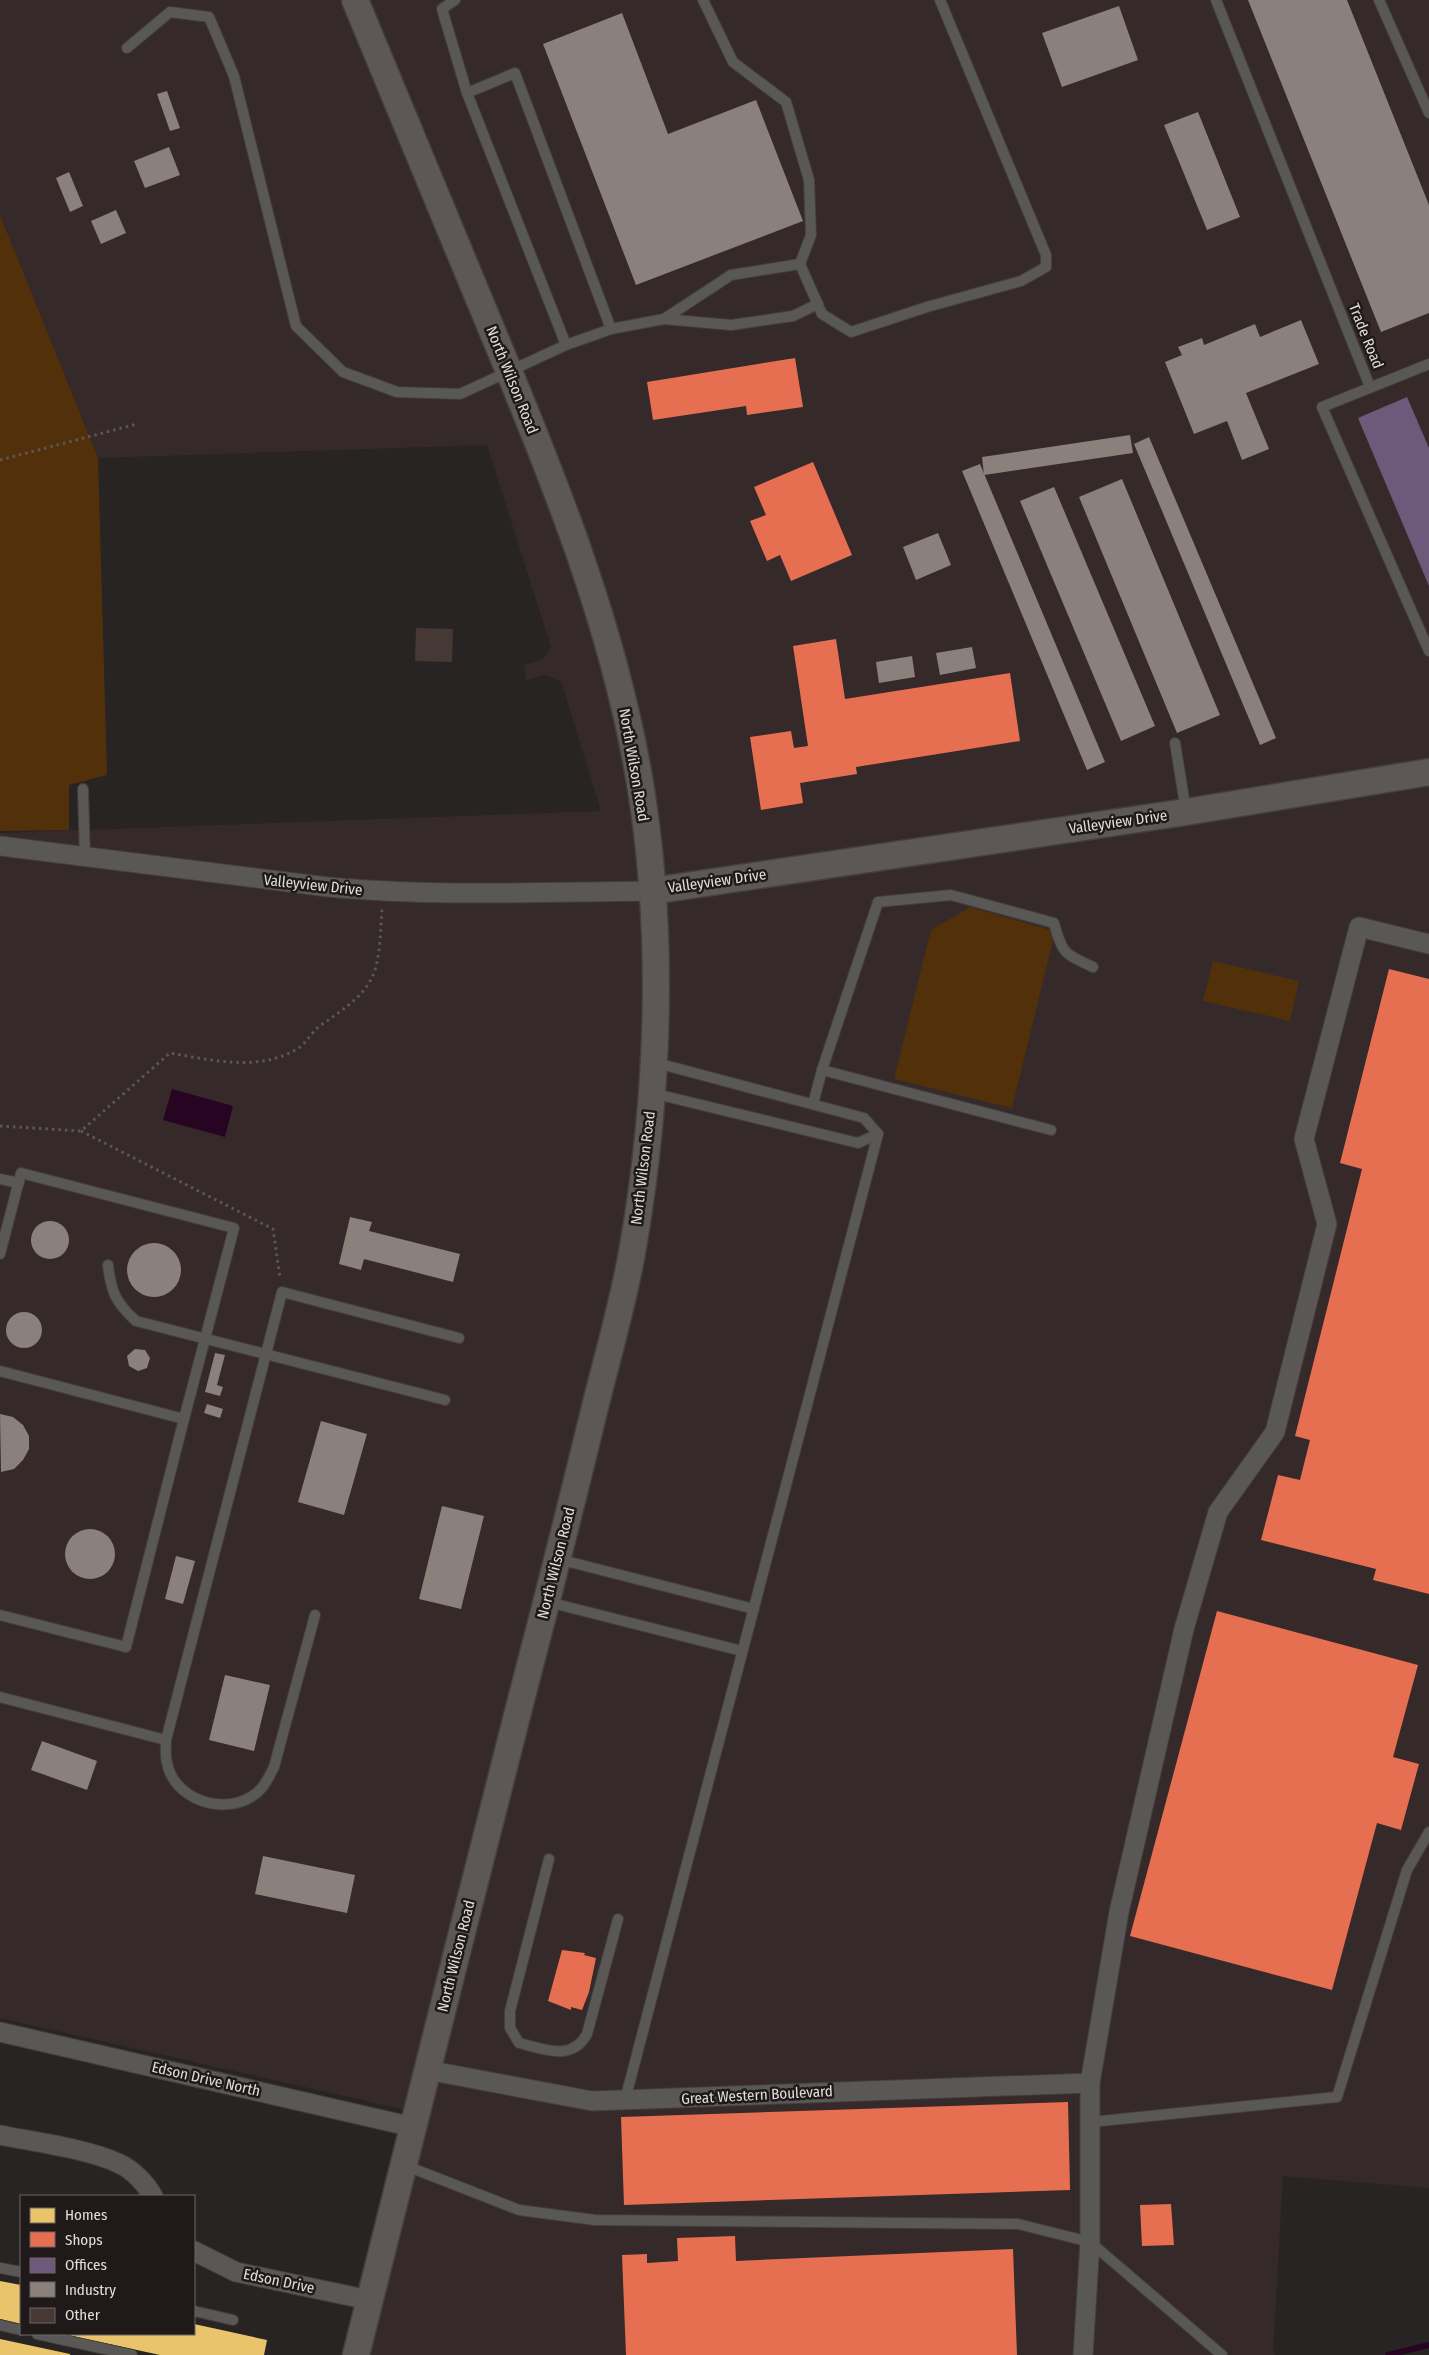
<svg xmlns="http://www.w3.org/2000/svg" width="1429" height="2355" font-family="'Fira Sans Condensed',sans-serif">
  <rect width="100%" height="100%" fill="#282424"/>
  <polygon fill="#362929" points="0,0 1429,0 1429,2188 1283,2176 1273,2351 1275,2355 361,2355 419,2113 0,2018 0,833 601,811 561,681 545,675 526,680 524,665 542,660 551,647 487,445 98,458 0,215"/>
  <g fill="#52310a">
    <polygon points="0,215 98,458 107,775 69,785 69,830 0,831"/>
    <polygon points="970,907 1050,930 1053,940 1012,1108 894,1079 931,930"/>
    <polygon points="1213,961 1299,981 1290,1021 1203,1001"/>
  </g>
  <polygon fill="#270522" points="172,1089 233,1106 225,1137 163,1120"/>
  <g fill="#e9c46a">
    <polygon points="0,2281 21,2285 21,2324 0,2319"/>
    <polygon points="194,2324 267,2340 264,2355 160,2355 68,2335 194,2334"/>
    <polygon points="0,2339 70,2354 70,2355 0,2355"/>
  </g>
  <g fill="#e76f51">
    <polygon points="795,358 803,407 747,415 746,406 653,420 647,382"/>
    <polygon points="813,462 852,555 791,581 780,555 767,561 750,521 766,515 754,487"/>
    <polygon points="836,639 845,699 1010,673 1020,741 856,767 857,774 800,783 803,803 761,810 750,737 791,731 794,748 808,746 793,646"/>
    <polygon points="1389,969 1429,979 1429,1594 1373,1580 1376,1569 1261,1540 1278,1475 1300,1480 1310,1440 1295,1436 1362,1169 1340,1163"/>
    <polygon points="1217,1611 1418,1665 1393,1757 1419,1764 1401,1830 1377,1823 1332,1990 1130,1936"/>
    <polygon points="562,1950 585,1953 584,1955 596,1958 589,1992 582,2010 571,2007 571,2010 548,2001"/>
    <polygon points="1068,2102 1070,2190 624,2205 621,2117"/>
    <polygon points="1171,2204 1174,2245 1142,2246 1140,2205"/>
    <polygon points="735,2236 736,2261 1013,2249 1017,2355 626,2355 622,2255 647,2254 647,2263 678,2261 677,2238"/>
  </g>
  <polygon fill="#6d597a" points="1407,397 1429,448 1429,586 1358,418"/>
  <g fill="#8a817c">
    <polygon points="1248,0 1347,0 1429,205 1429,313 1381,332"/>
    <polygon points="1119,6 1138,60 1062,87 1042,33"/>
    <polygon points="622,13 668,134 756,100 803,221 636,285 543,44"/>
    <polygon points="167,91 180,128 170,131 157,94"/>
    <polygon points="1198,112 1240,217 1207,230 1164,125"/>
    <polygon points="169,147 180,175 145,188 134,161"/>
    <polygon points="69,172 83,206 70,212 56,178"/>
    <polygon points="116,210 126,233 101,244 91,221"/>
    <polygon points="1301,320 1319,364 1246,393 1269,449 1242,460 1227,421 1194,434 1165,362 1182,355 1178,347 1202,338 1204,345 1255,324 1260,337"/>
    <polygon points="1130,435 1133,453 984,475 982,457"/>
    <polygon points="1149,437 1276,738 1260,745 1134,444"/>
    <polygon points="980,464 1105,762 1087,770 962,471"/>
    <polygon points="1122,479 1220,715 1177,733 1079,497"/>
    <polygon points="1054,487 1155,726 1121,741 1020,501"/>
    <polygon points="938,533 951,565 916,580 903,547"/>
    <polygon points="972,647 976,668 940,675 936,653"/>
    <polygon points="912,656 915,677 879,683 876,662"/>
    <polygon points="350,1217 372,1222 369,1231 460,1254 453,1282 364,1259 361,1270 339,1264"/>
    <circle cx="50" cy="1240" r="19"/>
    <circle cx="154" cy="1270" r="27"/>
    <circle cx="24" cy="1330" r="18"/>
    <polygon points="135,1349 145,1350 150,1358 147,1368 138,1371 129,1366 127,1356"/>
    <polygon points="215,1353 225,1355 217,1385 223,1387 220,1396 205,1392"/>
    <polygon points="207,1404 223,1409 220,1418 204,1413"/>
    <polygon points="0,1414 13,1417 23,1425 29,1436 29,1449 23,1460 14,1469 1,1472"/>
    <polygon points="321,1421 367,1434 344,1515 298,1502"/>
    <polygon points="442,1506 484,1516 461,1609 419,1599"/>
    <circle cx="90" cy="1554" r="25"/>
    <polygon points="176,1556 195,1561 183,1604 165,1599"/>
    <polygon points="225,1675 270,1685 254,1751 209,1740"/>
    <polygon points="42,1741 97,1761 87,1790 31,1770"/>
    <polygon points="263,1856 355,1875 347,1913 255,1894"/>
  </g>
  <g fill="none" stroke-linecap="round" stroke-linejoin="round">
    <polyline stroke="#270522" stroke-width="6" points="1388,2355 1429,2345"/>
  </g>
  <polygon fill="#463834" points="416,628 453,629 452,662 415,661"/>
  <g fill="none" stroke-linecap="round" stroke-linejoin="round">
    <defs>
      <g id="lane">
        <polyline points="455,0 442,9 467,93"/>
        <polyline points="1216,0 1370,387"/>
        <polyline points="1379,0 1429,113"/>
        <polyline points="127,48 170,12 209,17 234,76 296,326 343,372 397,392 460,394 566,345 467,93 515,73 611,329 566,345"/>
        <polyline points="800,264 822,314 851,332 927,307 1021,281 1046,267 1046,255 940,0"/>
        <polyline points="664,319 731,325 793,316 818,304"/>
        <polyline points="611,329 664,319 731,275 800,264 811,235 809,180 786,102 733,62 703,0"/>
        <polyline points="1429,364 1322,407 1429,651"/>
        <polyline points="1175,743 1186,811"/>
        <polyline points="83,789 85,858"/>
        <polyline points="653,1062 864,1118 878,1134"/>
        <polyline points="652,1093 858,1143 878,1134"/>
        <polyline points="813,1104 822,1070"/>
        <path d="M1051,1130l-229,-60 56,-168 73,-7 103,28c8,31 11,31 39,44"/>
        <polyline points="0,1179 19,1183"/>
        <polyline points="0,1254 21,1173 234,1228 184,1419 0,1371"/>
        <path d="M108,1265c3,27 8,38 28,56l309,79"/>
        <polyline points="558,1559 754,1609"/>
        <polyline points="548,1602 742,1651"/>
        <polyline points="0,1615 126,1647 184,1419"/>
        <path d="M315,1615l-41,152c-6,12 -11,23 -23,30 -30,18 -77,2 -84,-34 -2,-7 -1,-16 -1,-23l116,-448 177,46"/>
        <polyline points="0,1697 166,1740"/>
        <path d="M549,1859l-39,152v17l9,15c25,6 53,19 68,-9l31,-115"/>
        <polyline points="625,2100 878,1134"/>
        <polyline points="1091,2122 1337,2097 1407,1870 1429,1832"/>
        <polyline points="404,2165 519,2210 595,2220 1018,2224 1090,2242 1222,2355"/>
        <polyline points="0,2268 21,2272"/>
        <polyline points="194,2311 233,2320"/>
        <polyline points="0,2325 21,2330"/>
        <polyline points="37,2334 132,2355"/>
      </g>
      <g id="street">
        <path d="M0,846l328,41c108,10 216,5 324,4"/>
        <polyline points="0,2032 413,2127"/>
        <polyline points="427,2070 592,2101 1090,2083"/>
        <path d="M0,2135c35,7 89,14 120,29 13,6 26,20 33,32"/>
        <polyline points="194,2251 236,2272 369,2300"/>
        <polyline points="1083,2355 1090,2242 1090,2083 1119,1912 1184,1629 1218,1512 1275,1432 1327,1224 1304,1139 1359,927 1429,944"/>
      </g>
      <g id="secondary">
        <path d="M355,0c47,113 94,227 141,340 60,144 118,288 144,443 25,152 19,313 -7,464 -9,53 -24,104 -37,156 -24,99 -49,198 -75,297 -56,218 -110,437 -165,655"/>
        <polyline points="652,891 1186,812 1429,772"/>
      </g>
    </defs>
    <use href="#lane" stroke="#433f3f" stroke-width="12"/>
    <use href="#street" stroke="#433f3f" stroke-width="21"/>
    <use href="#secondary" stroke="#433f3f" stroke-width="29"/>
    <g stroke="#595757" stroke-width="3" stroke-dasharray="2.5 4" stroke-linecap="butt">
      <polyline points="0,460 137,424"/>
      <path d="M0,1126l81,5 89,-78c41,7 89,19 127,-4 9,-5 15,-18 24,-24 58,-39 57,-48 61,-116"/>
      <polyline points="81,1131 273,1229 280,1278"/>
    </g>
    <use href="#lane" stroke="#5a5757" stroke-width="10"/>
    <use href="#street" stroke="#5a5757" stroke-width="19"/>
    <use href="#secondary" stroke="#5d5758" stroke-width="26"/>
  </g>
  <g text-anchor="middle" stroke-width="5" stroke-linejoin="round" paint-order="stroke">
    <g font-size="15" fill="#e2dcdc" stroke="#201919">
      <text transform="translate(1366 336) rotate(68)" y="5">Trade Road</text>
      <text transform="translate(512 380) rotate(68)" y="5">North Wilson Road</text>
      <text transform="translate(634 765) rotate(80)" y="5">North Wilson Road</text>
      <text transform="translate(1118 822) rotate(-8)" y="5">Valleyview Drive</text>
      <text transform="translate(717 881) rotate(-8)" y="5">Valleyview Drive</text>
      <text transform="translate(313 885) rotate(6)" y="5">Valleyview Drive</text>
      <text transform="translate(643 1168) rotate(-83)" y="5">North Wilson Road</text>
      <text transform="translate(556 1563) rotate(-76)" y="5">North Wilson Road</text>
      <text transform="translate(456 1956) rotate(-76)" y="5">North Wilson Road</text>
      <text transform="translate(206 2079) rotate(13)" y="5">Edson Drive North</text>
      <text transform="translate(757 2095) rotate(-3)" y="5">Great Western Boulevard</text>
      <text transform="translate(279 2281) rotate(12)" y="5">Edson Drive</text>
    </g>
  </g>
  <rect x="20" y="2195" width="175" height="140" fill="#201919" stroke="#6e6767"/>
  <rect x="30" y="2208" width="25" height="15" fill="#e9c46a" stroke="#6e6767"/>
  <text x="65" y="2220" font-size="15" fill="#e2dcdc">Homes</text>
  <rect x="30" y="2232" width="25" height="15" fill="#e76f51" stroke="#6e6767"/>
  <text x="65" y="2245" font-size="15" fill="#e2dcdc">Shops</text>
  <rect x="30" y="2258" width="25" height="15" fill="#6d597a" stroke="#6e6767"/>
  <text x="65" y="2270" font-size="15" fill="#e2dcdc">Offices</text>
  <rect x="30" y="2282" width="25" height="15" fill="#8a817c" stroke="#6e6767"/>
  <text x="65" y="2295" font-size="15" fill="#e2dcdc">Industry</text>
  <rect x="30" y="2308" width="25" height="15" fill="#463834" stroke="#6e6767"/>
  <text x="65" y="2320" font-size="15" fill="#e2dcdc">Other</text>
</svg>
